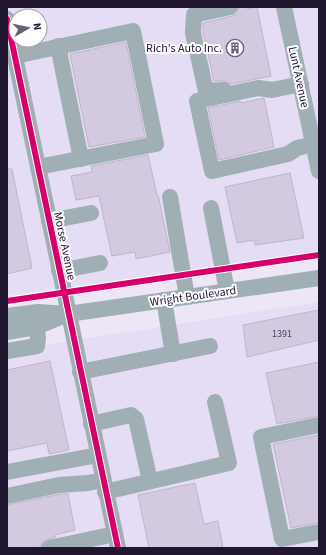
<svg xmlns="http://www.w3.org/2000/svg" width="326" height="555" font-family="'Source Sans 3',sans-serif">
  <rect width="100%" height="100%" fill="#ece6f7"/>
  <g fill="#e5dcf5" fill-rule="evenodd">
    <path d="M7,7h312v244l-312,45zM16,16h24v24h-24z"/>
    <polygon points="319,302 319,548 7,548 7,351"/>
  </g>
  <g fill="#d3cae1" stroke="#bdb5ca">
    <polygon points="239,7 246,7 247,9 257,7 271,76 231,84 224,81 214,81 203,32 203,23 232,16 237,14"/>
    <polygon points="126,42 145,137 89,147 70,54"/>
    <polygon points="264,98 274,147 219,160 208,108 240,101 241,103"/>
    <polygon points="148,155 157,195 158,195 170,252 136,259 135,252 112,256 99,196 76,200 71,176 92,172 91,166"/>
    <polygon points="7,169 12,169 32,268 7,274"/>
    <polygon points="290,173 304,238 255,245 254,240 237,243 225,187"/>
    <polygon points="319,310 319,340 247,357 243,325"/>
    <polygon points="50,361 69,450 49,454 47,443 7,451 7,370"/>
    <polygon points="319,362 319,416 277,424 266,373"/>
    <polygon points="319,435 319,523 291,528 273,444"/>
    <polygon points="195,483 204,524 218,521 223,548 149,548 138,495"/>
    <polygon points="60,494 68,494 75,530 55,535 56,537 43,541 40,547 34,548 7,548 7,505"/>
  </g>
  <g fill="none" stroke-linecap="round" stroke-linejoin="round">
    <g stroke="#a0afb3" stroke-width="16">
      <polyline points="284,7 319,171"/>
      <polyline points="7,19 118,548"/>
      <polyline points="58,46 81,159"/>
      <polyline points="15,56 133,31 156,144 38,167"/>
      <polyline points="301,84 272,90 258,88 197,101 212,171 288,154 297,148 314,144"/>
      <polyline points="224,90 206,91 193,33 194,15 230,7"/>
      <polyline points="170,197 187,297"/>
      <polyline points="211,208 227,291"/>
      <polyline points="49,221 91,213"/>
      <polyline points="59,271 100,263"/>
      <polyline points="164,300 173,354"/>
      <polyline points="7,316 38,312 68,314 319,278"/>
      <polyline points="7,332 36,327 65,315"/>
      <polyline points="7,351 37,346 38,338 35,318"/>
      <polyline points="80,372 210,346"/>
      <polyline points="91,424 131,415 136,419 150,481"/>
      <polyline points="319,425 261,437 282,539 319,532"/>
      <polyline points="7,472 98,455"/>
      <polyline points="105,492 229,463 215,402"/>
      <polyline points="7,496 59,485 88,483 103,480"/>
      <polyline points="49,548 115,534"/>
    </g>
    <defs>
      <g id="cycleway">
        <polyline points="7,19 118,548"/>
        <polyline points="7,301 319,255"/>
      </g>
    </defs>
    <use href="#cycleway" stroke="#fff" stroke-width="8"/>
    <use href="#cycleway" stroke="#d6006c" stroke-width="6"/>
  </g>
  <defs>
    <symbol id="building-ring" viewBox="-11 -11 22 22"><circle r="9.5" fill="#fff" stroke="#685f76" stroke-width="1.5"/><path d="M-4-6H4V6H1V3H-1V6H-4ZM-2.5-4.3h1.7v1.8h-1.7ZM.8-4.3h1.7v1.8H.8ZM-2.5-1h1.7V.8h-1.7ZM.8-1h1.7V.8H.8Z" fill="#685f76"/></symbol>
  </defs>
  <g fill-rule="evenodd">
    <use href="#building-ring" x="225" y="38" width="20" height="20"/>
  </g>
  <g text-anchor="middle" stroke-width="4" stroke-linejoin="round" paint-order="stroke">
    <g font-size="10" fill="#4e435c">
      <text x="282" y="337">1391</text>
    </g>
    <g font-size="12" fill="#211630" stroke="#fff" text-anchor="end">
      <text x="222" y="52">Rich's Auto Inc.</text>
    </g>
    <g font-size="12" fill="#211630" stroke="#fff">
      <text transform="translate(299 77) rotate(78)" y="4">Lunt Avenue</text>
      <text transform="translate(65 246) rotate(78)" y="4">Morse Avenue</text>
      <text transform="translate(193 296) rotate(-8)" y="4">Wright Boulevard</text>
    </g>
  </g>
  <rect width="326" height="555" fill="none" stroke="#211630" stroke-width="16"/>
  <g transform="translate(28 28) rotate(81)"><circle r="19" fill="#ffffff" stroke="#a6a2ac"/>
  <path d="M0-3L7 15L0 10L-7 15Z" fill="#685f76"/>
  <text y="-6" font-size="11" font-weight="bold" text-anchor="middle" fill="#211630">N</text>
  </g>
</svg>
